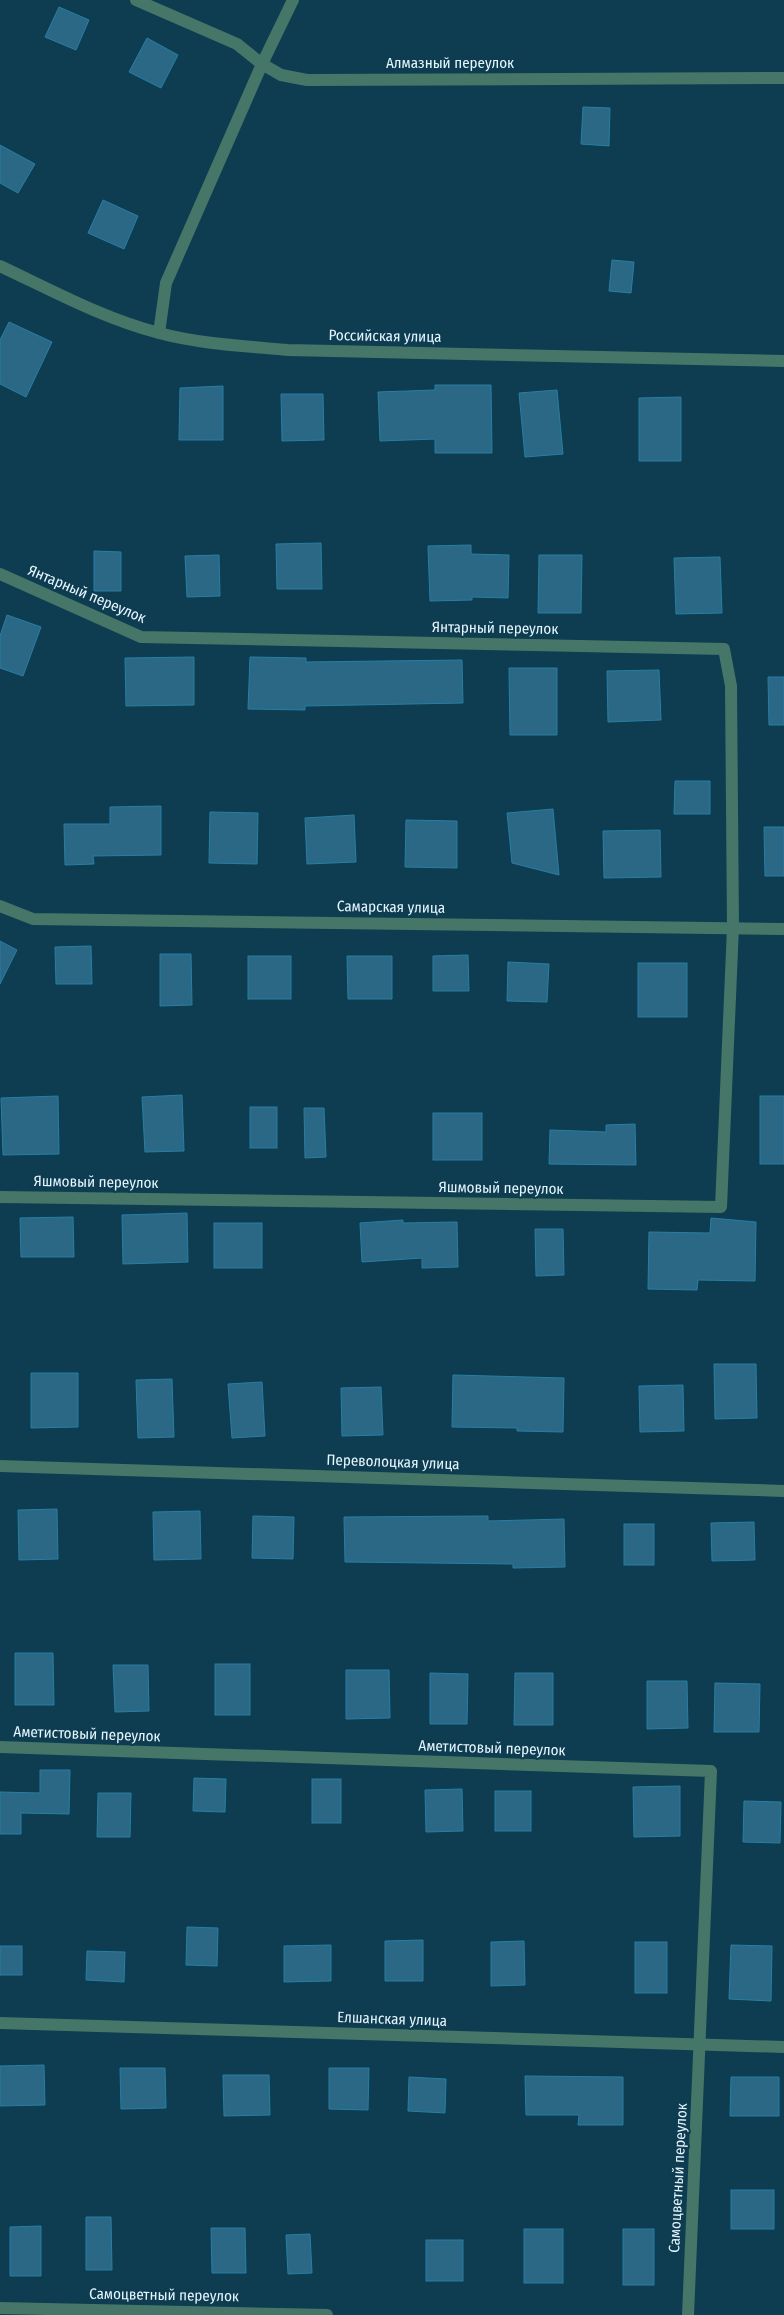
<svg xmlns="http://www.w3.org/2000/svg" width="784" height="2315" font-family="'Fira Sans Condensed',sans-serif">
  <rect width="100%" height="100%" fill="#0e3d51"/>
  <g fill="#2a6885" stroke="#267fa5">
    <polygon points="59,7 89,20 76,50 45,37"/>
    <polygon points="147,38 178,55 161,88 129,72"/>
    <polygon points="583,107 610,108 609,146 581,144"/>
    <polygon points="0,145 35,164 18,193 0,183"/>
    <polygon points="103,200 138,216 124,249 88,233"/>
    <polygon points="612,260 634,262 631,293 609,291"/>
    <polygon points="9,322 52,342 26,397 0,384 0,340"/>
    <polygon points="435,385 491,385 492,453 435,453 435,439 380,441 378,392 435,390"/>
    <polygon points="223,386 223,440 179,440 180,388"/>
    <polygon points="557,390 563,454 525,457 519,393"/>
    <polygon points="281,394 323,394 324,440 282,441"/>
    <polygon points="681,397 681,461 639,461 639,398"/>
    <polygon points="321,543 322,589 277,589 276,544"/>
    <polygon points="471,545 471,554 509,555 508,598 472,597 472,600 430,601 428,546"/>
    <polygon points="94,551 121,552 121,591 94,591"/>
    <polygon points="219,555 220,596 187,597 185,556"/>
    <polygon points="539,555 582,555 581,613 538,613"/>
    <polygon points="720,557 722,613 676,614 674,558"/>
    <polygon points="7,615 41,627 23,676 0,668 0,636"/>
    <polygon points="194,657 194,705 126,706 125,658"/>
    <polygon points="250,657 306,658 306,662 462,660 463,703 305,706 305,710 248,709"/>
    <polygon points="509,668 557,668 557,735 510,735"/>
    <polygon points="659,670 661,720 608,722 607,671"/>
    <polygon points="768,677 784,677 784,725 769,725"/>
    <polygon points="675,781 710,781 710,814 674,814"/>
    <polygon points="161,806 161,855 93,856 94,864 65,865 64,824 110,824 110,807"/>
    <polygon points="553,809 559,875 512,863 507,813"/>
    <polygon points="210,812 258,813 257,864 209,863"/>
    <polygon points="354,815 356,862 307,864 305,818"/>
    <polygon points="406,820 457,821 457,868 405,867"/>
    <polygon points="764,827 784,827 784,876 765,876"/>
    <polygon points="660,830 661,877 604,878 603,831"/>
    <polygon points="0,941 17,950 0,984"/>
    <polygon points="91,946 92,984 56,984 55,947"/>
    <polygon points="160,954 191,954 192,1005 160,1006"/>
    <polygon points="468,955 469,991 433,991 433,956"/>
    <rect x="248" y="956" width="43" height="43"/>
    <polygon points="347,956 392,956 392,999 348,999"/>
    <polygon points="508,962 549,964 547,1002 507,1001"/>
    <rect x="638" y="963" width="49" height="54"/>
    <polygon points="182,1095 184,1151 145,1152 142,1097"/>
    <polygon points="58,1096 59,1154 3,1155 1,1098"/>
    <rect x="760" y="1096" width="24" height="68"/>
    <rect x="250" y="1107" width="27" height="41"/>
    <polygon points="304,1108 324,1108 326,1157 305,1158"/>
    <rect x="433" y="1113" width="49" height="47"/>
    <polygon points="635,1124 636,1165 549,1164 550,1130 606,1132 606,1125"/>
    <polygon points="187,1213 188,1262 123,1264 122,1215"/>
    <polygon points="73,1217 74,1257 21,1257 20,1218"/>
    <polygon points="711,1218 756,1222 755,1281 698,1280 697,1290 648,1289 649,1232 710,1233"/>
    <polygon points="403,1220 403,1223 457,1222 458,1267 422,1268 422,1258 362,1262 360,1223"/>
    <rect x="214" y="1223" width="48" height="45"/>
    <polygon points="535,1229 563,1229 564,1275 536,1276"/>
    <polygon points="714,1364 756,1364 757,1418 715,1419"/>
    <polygon points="31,1373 78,1373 78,1427 31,1428"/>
    <polygon points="453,1375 564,1378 563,1432 517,1431 517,1428 452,1427"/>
    <polygon points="172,1379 174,1437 138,1438 136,1380"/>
    <polygon points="262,1382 265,1436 232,1438 228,1384"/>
    <polygon points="683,1385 684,1431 640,1432 639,1386"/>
    <polygon points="381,1387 383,1435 342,1436 341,1388"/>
    <polygon points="57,1509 58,1559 19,1560 18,1510"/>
    <polygon points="200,1511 201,1559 154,1560 153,1512"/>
    <polygon points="253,1516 294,1517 293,1559 252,1558"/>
    <polygon points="488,1516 488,1521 564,1519 565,1567 513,1568 513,1564 345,1562 344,1517"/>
    <polygon points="754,1522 755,1560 712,1561 711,1523"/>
    <rect x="624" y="1524" width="30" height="41"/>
    <polygon points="15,1653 53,1653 54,1705 15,1705"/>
    <rect x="215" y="1664" width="35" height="51"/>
    <polygon points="113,1665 148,1665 149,1711 115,1712"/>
    <polygon points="346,1670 389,1670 390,1718 346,1719"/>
    <polygon points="430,1673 468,1674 467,1724 430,1724"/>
    <polygon points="515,1673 553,1673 553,1725 514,1725"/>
    <polygon points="647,1681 687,1681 688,1728 647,1729"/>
    <polygon points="715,1683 760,1684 759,1732 714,1732"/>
    <polygon points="40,1770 70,1770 69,1814 21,1813 21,1834 0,1834 0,1792 40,1793"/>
    <polygon points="194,1778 226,1779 225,1812 193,1811"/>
    <rect x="312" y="1779" width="29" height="44"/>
    <polygon points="680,1786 680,1836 634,1837 633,1787"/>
    <polygon points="462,1789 463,1831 426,1832 425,1790"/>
    <rect x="495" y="1791" width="36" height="40"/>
    <polygon points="98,1793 131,1793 130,1837 97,1837"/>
    <polygon points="744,1801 781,1802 780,1843 743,1842"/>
    <polygon points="187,1927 218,1928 217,1966 186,1965"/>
    <polygon points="423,1940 423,1981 385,1981 385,1941"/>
    <polygon points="524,1941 525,1985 491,1986 491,1942"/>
    <rect x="635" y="1942" width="32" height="51"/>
    <polygon points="331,1945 331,1981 284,1982 284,1946"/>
    <polygon points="731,1945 772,1946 771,2001 729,1999"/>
    <rect x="0" y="1946" width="22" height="29"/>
    <polygon points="87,1951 125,1952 124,1982 86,1980"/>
    <polygon points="44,2065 45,2105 0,2106 0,2066"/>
    <polygon points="120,2068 165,2068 166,2108 121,2109"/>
    <polygon points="329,2068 369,2068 368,2110 329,2109"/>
    <polygon points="223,2075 269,2075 270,2115 224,2116"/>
    <polygon points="525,2076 623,2077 623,2125 578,2125 579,2115 526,2115"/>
    <polygon points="409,2077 446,2079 445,2113 408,2111"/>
    <polygon points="731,2077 779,2077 779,2116 730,2116"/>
    <rect x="731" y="2190" width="43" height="39"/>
    <polygon points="86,2217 111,2217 112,2270 86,2270"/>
    <polygon points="41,2226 41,2276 10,2276 10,2227"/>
    <polygon points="211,2228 245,2228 246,2273 212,2273"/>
    <rect x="524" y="2229" width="39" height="54"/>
    <rect x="623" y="2229" width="31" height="56"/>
    <polygon points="310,2234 312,2273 288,2274 286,2235"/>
    <rect x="426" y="2240" width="37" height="41"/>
  </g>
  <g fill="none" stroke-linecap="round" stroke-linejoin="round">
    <g stroke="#467667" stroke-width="12">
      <polyline points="136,0 237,44 262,64 281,75 307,80 784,78"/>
      <path d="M0,266c51,24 104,53 159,67 41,11 86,13 129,17l496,11"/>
      <polyline points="159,333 166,283 262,64 293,0"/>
      <polyline points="0,574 141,637 724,649 731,686 733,927 721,1207 0,1197"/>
      <polyline points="0,906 33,919 784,929"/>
      <polyline points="0,1466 784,1491"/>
      <polyline points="0,1747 711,1771 688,2315"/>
      <polyline points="0,2023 784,2047"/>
      <polyline points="0,2308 327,2315"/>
    </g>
  </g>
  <g text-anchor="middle" stroke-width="4.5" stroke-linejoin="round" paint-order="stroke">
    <g font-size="15" fill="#e6f6fe" stroke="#0e3d51">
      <text x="450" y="68">Алмазный переулок</text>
      <text transform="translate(385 336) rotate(1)" y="5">Российская улица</text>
      <text transform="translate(87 594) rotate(23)" y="5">Янтарный переулок</text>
      <text transform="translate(495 628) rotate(1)" y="5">Янтарный переулок</text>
      <text transform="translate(391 907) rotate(1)" y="5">Самарская улица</text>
      <text transform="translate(96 1182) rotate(1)" y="5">Яшмовый переулок</text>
      <text transform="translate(501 1188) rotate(1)" y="5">Яшмовый переулок</text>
      <text transform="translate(393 1462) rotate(2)" y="5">Переволоцкая улица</text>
      <text transform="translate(87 1734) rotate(2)" y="5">Аметистовый переулок</text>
      <text transform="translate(492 1748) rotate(2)" y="5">Аметистовый переулок</text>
      <text transform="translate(392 2019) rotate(2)" y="5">Елшанская улица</text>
      <text transform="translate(678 2178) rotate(-87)" y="5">Самоцветный переулок</text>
      <text transform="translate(164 2295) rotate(1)" y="5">Самоцветный переулок</text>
    </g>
  </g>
</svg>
